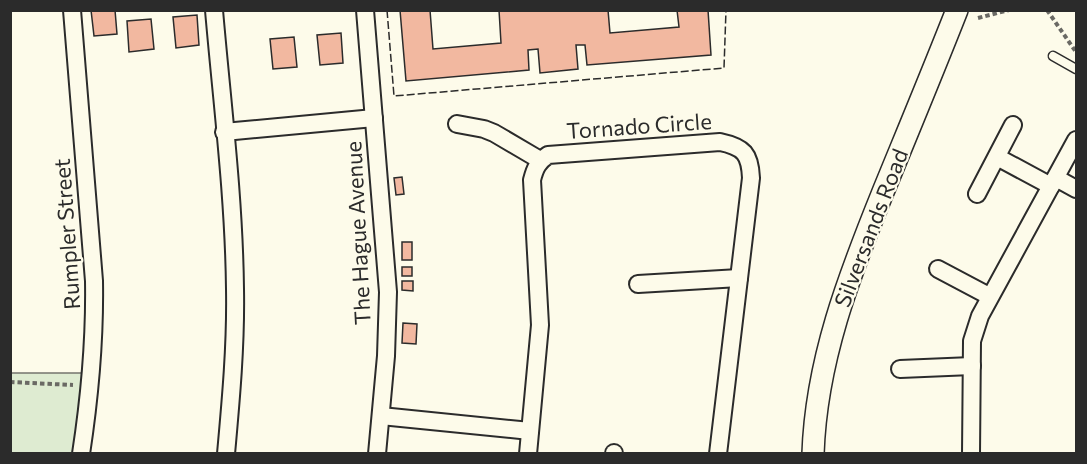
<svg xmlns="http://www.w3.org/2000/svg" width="1087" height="464" font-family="Commissioner,sans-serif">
  <rect width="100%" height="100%" fill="#fdfbea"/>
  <polygon fill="#deebd1" stroke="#74746e" stroke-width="1.5" points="11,373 84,373 75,453 11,454"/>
  <g fill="#f2b8a0" stroke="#2b2b2b" stroke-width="1.5">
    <polygon points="91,10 115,10 117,34 94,36"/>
    <polygon points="400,10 430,10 433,49 501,43 499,10 608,10 610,33 679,27 677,10 708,10 711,55 587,65 585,45 576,45 578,69 540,73 538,49 528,50 529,70 406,81"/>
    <polygon points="197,15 199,45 176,48 173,17"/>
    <polygon points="151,19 154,49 129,52 127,21"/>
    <polygon points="341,33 343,63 320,65 317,35"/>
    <polygon points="294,37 297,67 273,69 270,39"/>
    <polygon points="402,177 404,194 396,195 394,178"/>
    <rect x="402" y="242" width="10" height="18"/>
    <rect x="402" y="267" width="10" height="9"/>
    <polygon points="402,281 413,281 413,291 402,290"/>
    <polygon points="403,323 417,324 416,344 402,343"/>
  </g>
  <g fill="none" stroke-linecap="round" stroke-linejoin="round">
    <defs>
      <polyline id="service" points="1053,56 1076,69"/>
      <g id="minor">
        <path d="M72,10l22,271c1,60 -4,114 -13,173"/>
        <path d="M214,10c8,93 20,186 21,279 1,55 -4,110 -9,165"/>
        <polyline points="365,10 388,292 386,356 377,454"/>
        <polyline points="457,124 484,129 494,133 540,160"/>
        <polyline points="224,132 374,118"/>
        <polyline points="997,157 1051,186"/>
        <polyline points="1056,178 1076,189"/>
        <polyline points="977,194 1013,125"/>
        <polyline points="938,269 989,296"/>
        <polyline points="638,284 739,278"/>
        <polyline points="900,369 972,366"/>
        <polyline points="381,416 530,431"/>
        <path d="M528,454l12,-129 -8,-145c3,-12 6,-18 16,-25l172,-13c24,5 30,12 31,36l-33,276"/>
        <polyline points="614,454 614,453"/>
        <polyline points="971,454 972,341 980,316 1076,140"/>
      </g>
      <path id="tertiary" d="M813,454c3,-93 36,-178 70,-262 25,-61 50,-121 74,-182"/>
    </defs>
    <use href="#service" stroke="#2b2b2b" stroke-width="11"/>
    <use href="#minor" stroke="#2b2b2b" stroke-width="20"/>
    <use href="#tertiary" stroke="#2b2b2b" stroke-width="24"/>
    <g stroke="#6a6964" stroke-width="4" stroke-dasharray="4.5 3" stroke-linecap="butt">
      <polyline points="1047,10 1076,52"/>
      <polyline points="978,18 1009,10"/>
      <polyline points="10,382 73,385"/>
    </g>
    <use href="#service" stroke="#fdfbea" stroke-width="8"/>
    <use href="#minor" stroke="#fdfbea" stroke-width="16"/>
    <use href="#tertiary" stroke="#fdfbea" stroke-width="21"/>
    <polyline stroke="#2b2b2b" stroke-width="1.5" stroke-dasharray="8 3" stroke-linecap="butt" points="387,10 394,96 724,68 726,10"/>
  </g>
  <g text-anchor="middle" stroke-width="4.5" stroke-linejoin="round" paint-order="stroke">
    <g font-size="22" fill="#2b2b2b" stroke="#fdfbea">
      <text transform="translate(639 126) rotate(-4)" y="8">Tornado Circle</text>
      <text transform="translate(871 228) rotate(-69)" y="8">Silversands Road</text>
      <text transform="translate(358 233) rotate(-93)" y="8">The Hague Avenue</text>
      <text transform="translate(67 234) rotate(-94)" y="8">Rumpler Street</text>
    </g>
  </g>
  <rect width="1087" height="464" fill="none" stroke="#2b2b2b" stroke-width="24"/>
</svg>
